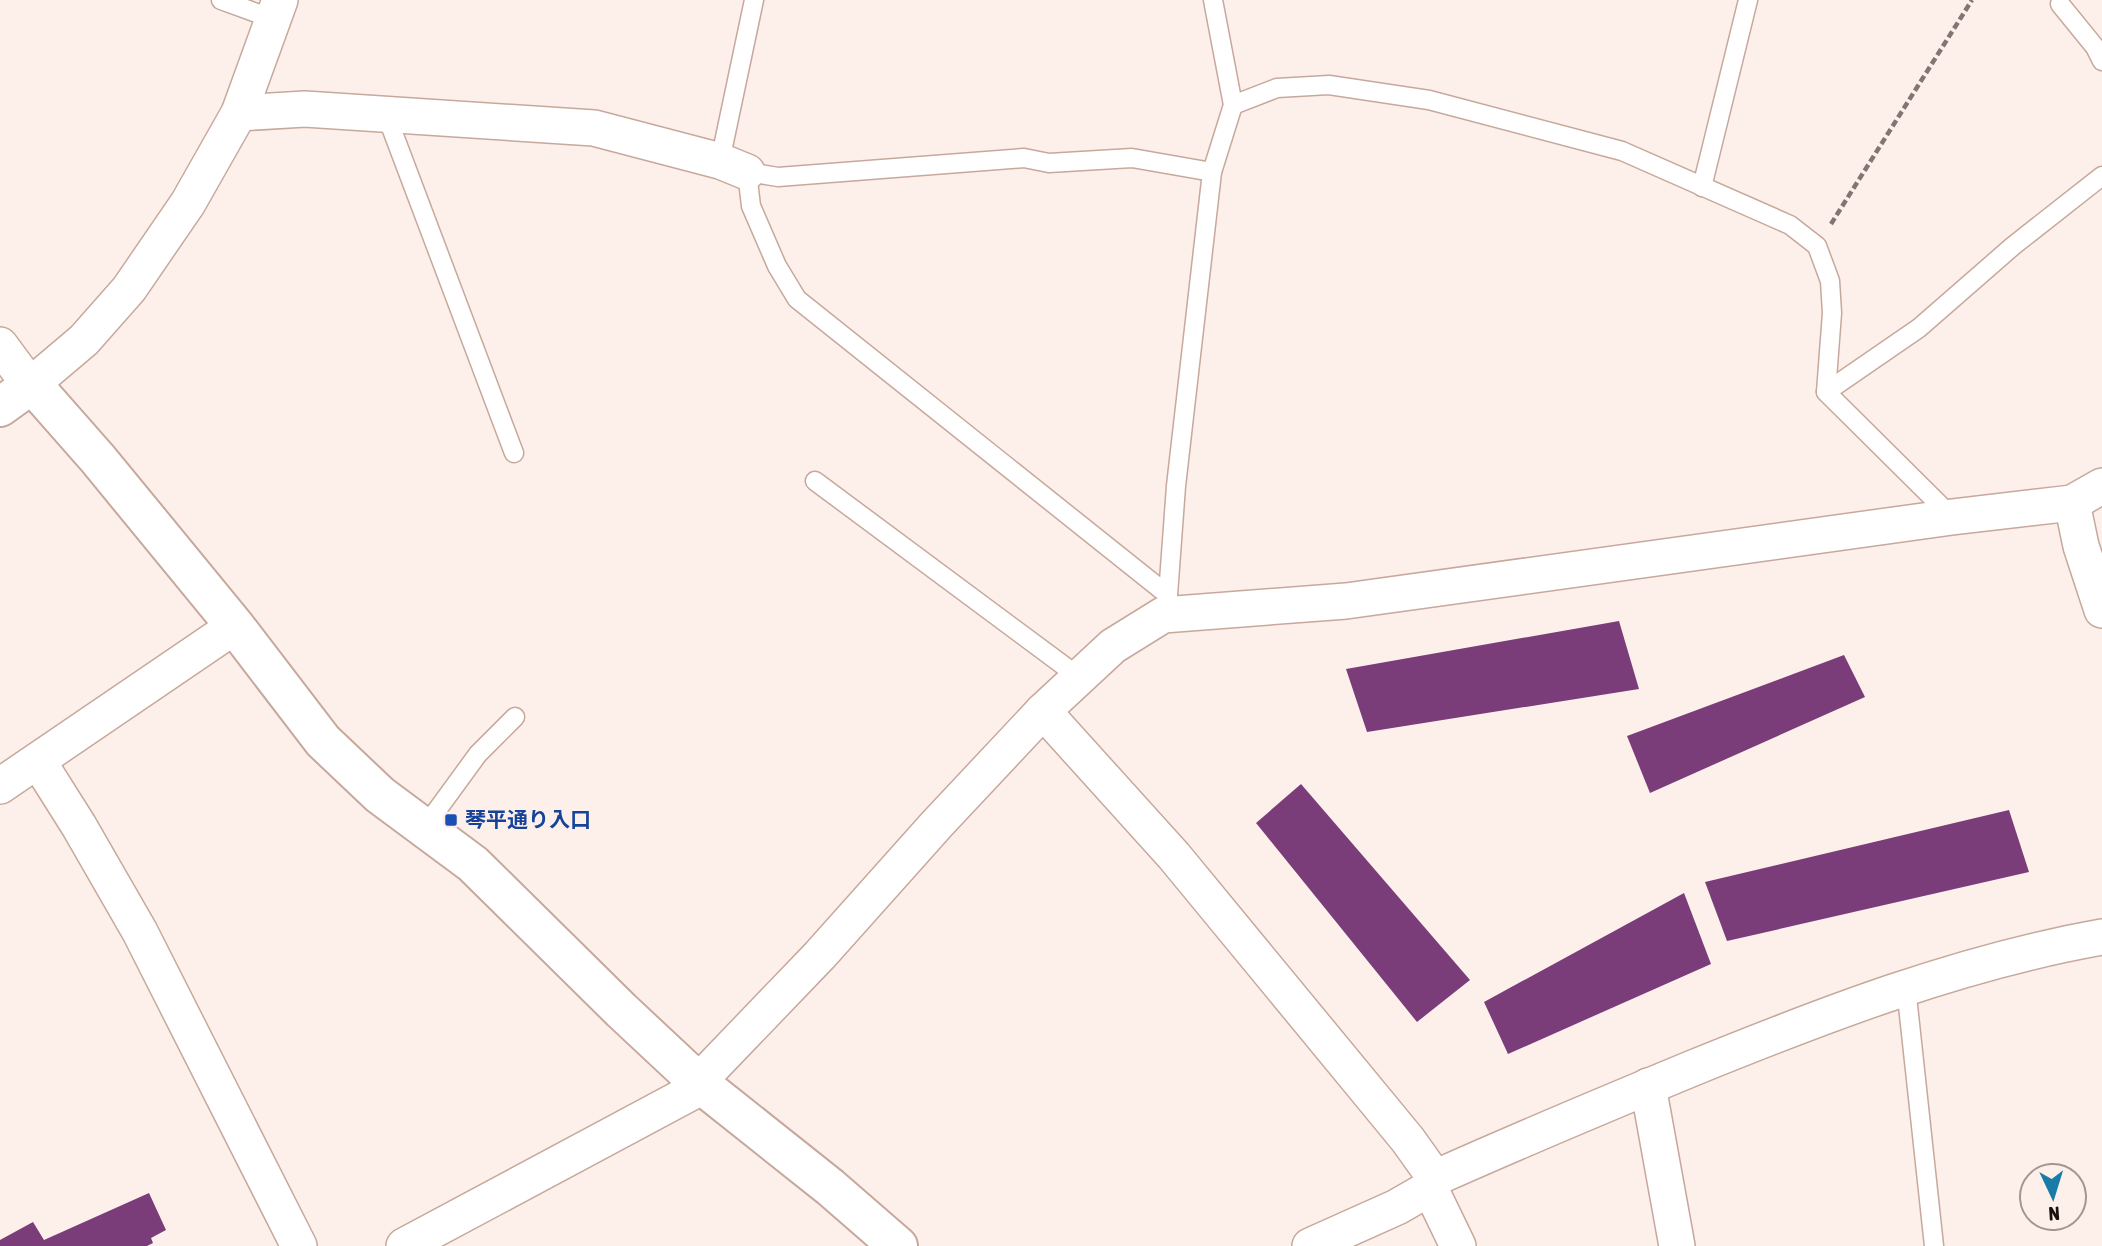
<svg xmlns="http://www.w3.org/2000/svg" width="2102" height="1246" font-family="'Asap Condensed','Noto Sans JP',sans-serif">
  <rect width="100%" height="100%" fill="#fdf0eb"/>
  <g fill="#7a3d7a">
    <polygon points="1619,621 1639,689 1367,732 1346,669"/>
    <polygon points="1844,655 1865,697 1650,793 1627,736"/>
    <polygon points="1301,784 1470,980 1417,1022 1256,823"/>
    <polygon points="2009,810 2029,872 1727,941 1705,882"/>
    <polygon points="1684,893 1711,964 1508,1054 1484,1002"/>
    <polygon points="149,1193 166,1230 151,1238 153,1243 147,1246 0,1246 0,1240 33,1222 44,1240"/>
  </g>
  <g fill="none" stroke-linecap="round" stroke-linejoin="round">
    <defs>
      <g id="lane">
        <polyline points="221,0 273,19"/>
        <polyline points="2060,4 2095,47 2102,61"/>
        <polyline points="1233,105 1277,88 1329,85 1429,100 1622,151 1790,225 1817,246 1830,281 1832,313 1826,392 1952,517"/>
        <polyline points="386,114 514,453"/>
        <polyline points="720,161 754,0"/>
        <polyline points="1702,187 1748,0"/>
        <polyline points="1826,392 1919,328 2013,246 2102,176"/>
        <polyline points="815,481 1079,677"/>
        <polyline points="1168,595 797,299 777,266 751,206 747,172 778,177 1024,158 1049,163 1132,158 1212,172"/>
        <polyline points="1168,595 1176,486 1212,172 1233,105 1213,0"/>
        <polyline points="424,828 478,754 515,717"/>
        <polyline points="1906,987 1934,1246"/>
      </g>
      <g id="street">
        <polyline points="239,113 305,109 594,128 720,161 747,172"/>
        <polyline points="0,345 20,372 32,384 84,340 129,289 188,203 239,113 280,0"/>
        <polyline points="2072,503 2081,546 2102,610"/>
        <polyline points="1043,711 1174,856 1408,1140 1435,1178"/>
        <polyline points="38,761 79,826 140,932 299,1246"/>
        <polyline points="0,786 235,626"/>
        <polyline points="698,1082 820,955 937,824 1043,711 1113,646 1163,615 1346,601 1952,517 2072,503 2102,486"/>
        <polyline points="1648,1086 1677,1246"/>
        <polyline points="1430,1188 1458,1246"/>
        <polyline points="404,1246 703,1086"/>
        <path d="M1310,1246l87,-39 33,-19 5,-10c85,-38 171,-74 258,-110 133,-54 268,-106 409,-131"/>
      </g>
      <polyline id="secondary" points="0,407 32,384 98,459 235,626 323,741 380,795 473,864 621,1010 698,1082 830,1187 898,1246"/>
    </defs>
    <use href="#lane" stroke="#c7a89c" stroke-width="21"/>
    <use href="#street" stroke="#c7a89c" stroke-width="38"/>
    <use href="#secondary" stroke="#c7a89c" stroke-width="42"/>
    <polyline stroke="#827672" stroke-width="4.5" stroke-dasharray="7 3.5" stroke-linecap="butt" points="1831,224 1972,0"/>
    <use href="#lane" stroke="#fff" stroke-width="18"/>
    <use href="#street" stroke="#fff" stroke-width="35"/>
    <use href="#secondary" stroke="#fff" stroke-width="38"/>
  </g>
  <rect fill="#1a4fb4" stroke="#fdf0eb" stroke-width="2.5" x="444" y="813" width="14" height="14" rx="3.5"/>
  <g text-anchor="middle" stroke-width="7" stroke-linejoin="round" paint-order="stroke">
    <g font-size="21" font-weight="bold" fill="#164399" stroke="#fdf0eb" text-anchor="start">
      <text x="465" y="827">琴平通り入口</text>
    </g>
  </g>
  <g transform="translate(2053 1197) rotate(176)"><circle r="33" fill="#fdf0eb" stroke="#a29691" stroke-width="2"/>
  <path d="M0-5L12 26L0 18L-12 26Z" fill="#197ca7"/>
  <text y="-10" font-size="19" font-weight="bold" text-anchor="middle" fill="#1a0f0b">N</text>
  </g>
</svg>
